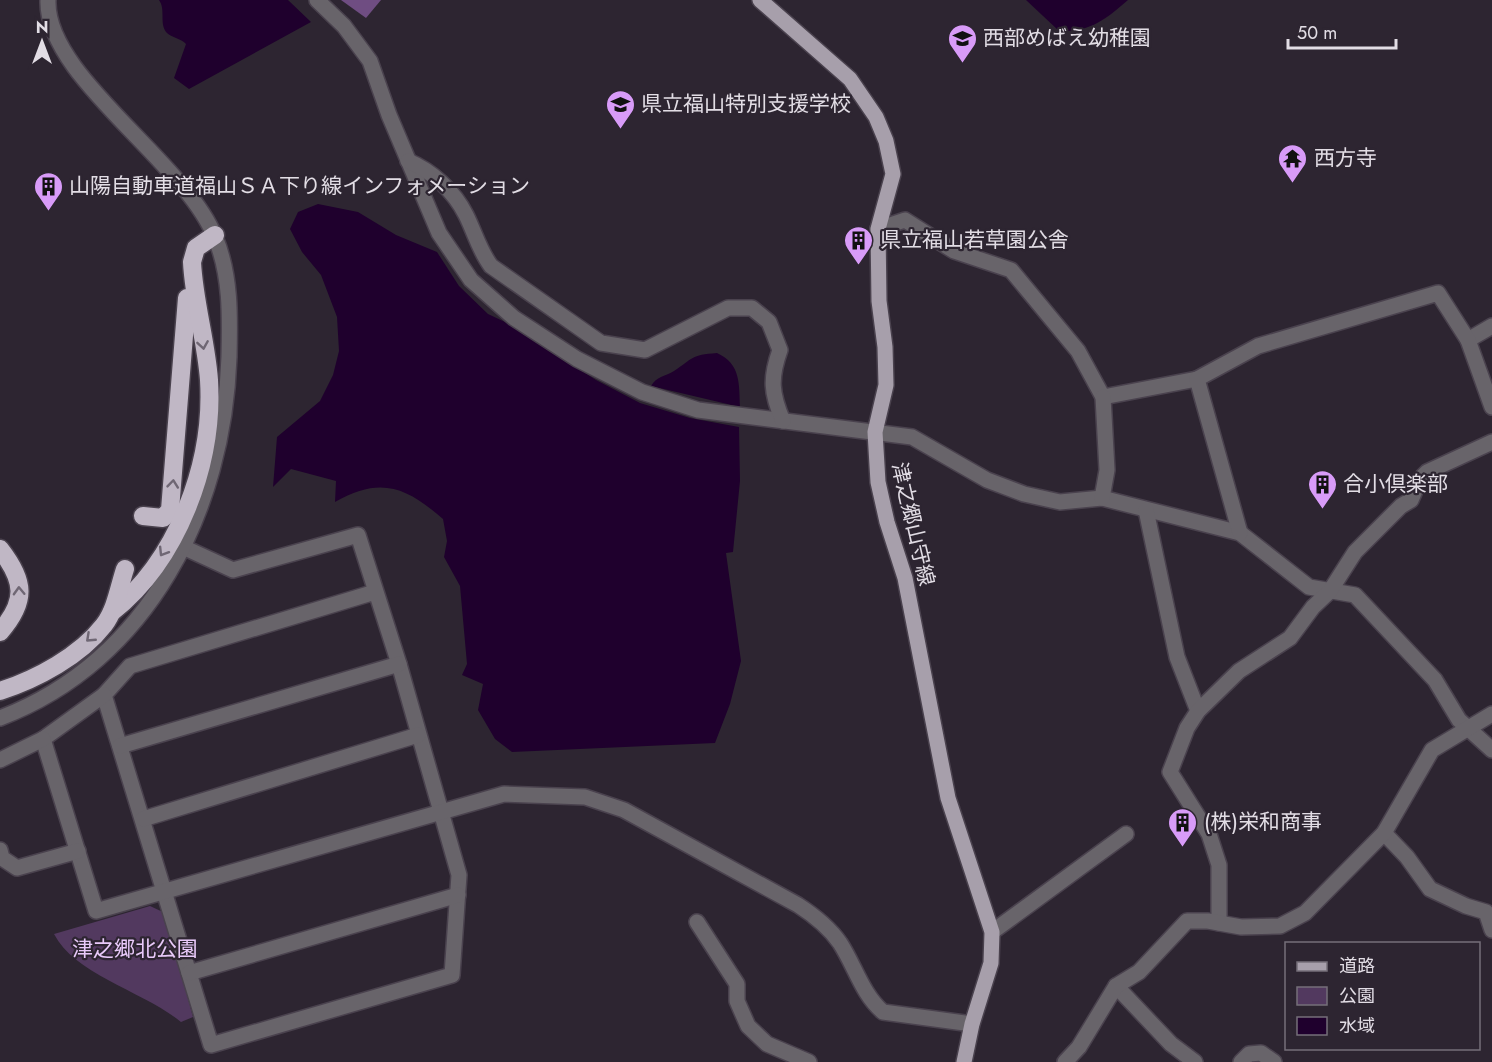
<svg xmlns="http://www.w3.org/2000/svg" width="1492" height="1062" font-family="Jost,'Noto Sans JP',sans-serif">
  <rect width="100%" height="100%" fill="#2d2531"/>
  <path fill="#52395f" d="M150,906l15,7 28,104 -12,5c-36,-30 -106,-47 -127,-88z"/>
  <polygon fill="#6f4d82" points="341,0 381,0 366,18"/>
  <g fill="#1f002d">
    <path d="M159,0h129l23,22 -122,67 -15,-11 12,-34c-5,-6 -15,-6 -20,-12 -7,-10 0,-22 -7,-32z"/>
    <path d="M1026,0h102c-23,20 -38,32 -69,31z"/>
    <path d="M318,204l40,8 38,23 41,17 22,34 29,28 17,8 91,58 44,23 50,15 49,9 1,54 -7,71 -7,1 15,108 -11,43 -15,39 -203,9 -17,-13 -17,-29 5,-26 -21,-9 5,-11 -7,-78 -16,-29 3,-16 -4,-22c-37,-32 -62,-43 -108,-17l1,-21 -45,-12 -18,18 4,-50 43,-36 13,-26 6,-24 -2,-34 -16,-42 -19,-23 -12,-23 8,-17z"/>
    <path d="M717,353c24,11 22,31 23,54l-89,-21c6,-10 13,-9 23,-15 20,-13 16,-16 43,-18z"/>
  </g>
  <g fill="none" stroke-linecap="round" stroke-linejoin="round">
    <defs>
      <g id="minor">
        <polyline points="317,0 344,26 370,61 389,115 439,233 471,280 514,318 577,359 642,392 698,410 912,437 987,480 1024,494 1060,502 1102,498 1240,533 1309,587 1355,595 1435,680 1459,720 1492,750"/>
        <path d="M408,161c24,10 46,30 58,54 9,18 13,35 25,51l110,77 44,7 83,-42h24l17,14 11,28c-10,28 -9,43 3,71"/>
        <polyline points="878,229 905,220 954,251 1011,270 1078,351 1103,397 1197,379"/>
        <polyline points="1468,340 1492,326"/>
        <polyline points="1102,498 1107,470 1103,397"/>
        <polyline points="1146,510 1177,657 1198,711"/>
        <polyline points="1240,533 1197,379 1258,346 1438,293 1468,340 1492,407"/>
        <polyline points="183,547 233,570 358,535 399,664 459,875 452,975 211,1045 104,695 130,666 375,592"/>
        <path d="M104,695l-61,44 53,172 408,-117 81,3 39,13 174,95c17,11 31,22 42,38 15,23 22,51 43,69l89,12"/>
        <path d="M0,718c149,-57 224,-208 229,-361 1,-41 2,-82 -14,-120 -31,-77 -170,-161 -167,-237"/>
        <polyline points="120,746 399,664"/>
        <polyline points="0,760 43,739"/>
        <polyline points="143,819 418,735"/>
        <polyline points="1384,833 1407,857 1430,889 1466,906 1486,912 1492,930"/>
        <polyline points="0,850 2,858 17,868 78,851"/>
        <polyline points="697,922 737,984 737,1001 748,1026 767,1044 809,1062"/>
        <polyline points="1219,923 1219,865 1209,834 1170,772 1187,728 1198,711 1239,671 1290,638 1313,607 1330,591 1355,552 1401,506 1411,500 1420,479 1427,472 1492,442"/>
        <polyline points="992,932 1126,834"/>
        <polyline points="189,973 458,895"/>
        <polyline points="1116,986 1171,1044 1195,1062"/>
        <polyline points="1065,1062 1079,1047 1116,986 1139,972 1187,921 1208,921 1241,927 1280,926 1305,913 1384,833 1432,750 1492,714"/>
        <polyline points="1241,1062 1249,1054 1261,1053 1274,1062"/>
      </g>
      <polyline id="major" points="760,0 850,79 876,117 886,141 893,174 878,229 879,301 885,347 886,385 875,432 878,482 887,522 905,578 948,798 992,932 991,963 972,1024 964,1062"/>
      <g id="highway">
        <polyline points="143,516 163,518 170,510 187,298"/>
        <path d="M0,549c25,32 27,52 0,83"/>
        <path d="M112,612c66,-52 102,-149 97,-232 -3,-40 -15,-78 -17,-118l4,-14 19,-13"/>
        <path d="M0,691c37,-12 80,-35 104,-66 12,-16 15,-38 21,-56"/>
      </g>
    </defs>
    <use href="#minor" stroke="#4a424e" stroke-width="18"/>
    <use href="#major" stroke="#4a424e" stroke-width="18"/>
    <use href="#highway" stroke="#4a424e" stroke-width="21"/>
    <use href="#minor" stroke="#68646a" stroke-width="15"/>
    <use href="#major" stroke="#a79fab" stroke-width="15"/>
    <use href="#highway" stroke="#c0b7c5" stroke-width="18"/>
  </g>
  <defs><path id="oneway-chevron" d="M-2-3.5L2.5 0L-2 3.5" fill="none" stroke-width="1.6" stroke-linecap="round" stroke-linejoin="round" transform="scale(1.5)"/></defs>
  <g stroke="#6f6774">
    <use href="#oneway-chevron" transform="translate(203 345) rotate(81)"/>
    <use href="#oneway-chevron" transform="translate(173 484) rotate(-84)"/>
    <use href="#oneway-chevron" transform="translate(163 552) rotate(122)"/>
    <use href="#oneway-chevron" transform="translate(19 591) rotate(-92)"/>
    <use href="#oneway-chevron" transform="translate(90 638) rotate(137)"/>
  </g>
  <defs>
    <symbol id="school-pin" viewBox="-11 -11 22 30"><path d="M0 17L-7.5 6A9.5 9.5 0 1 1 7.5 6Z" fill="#d89bf8" stroke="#2d2531"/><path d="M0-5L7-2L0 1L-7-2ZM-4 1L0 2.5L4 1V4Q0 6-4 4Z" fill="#111"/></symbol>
    <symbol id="temple-pin" viewBox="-11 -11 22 30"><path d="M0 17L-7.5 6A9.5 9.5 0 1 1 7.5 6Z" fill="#d89bf8" stroke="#2d2531"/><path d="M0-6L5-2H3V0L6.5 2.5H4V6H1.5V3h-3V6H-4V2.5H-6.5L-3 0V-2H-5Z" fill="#111"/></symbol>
    <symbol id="building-pin" viewBox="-11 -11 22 30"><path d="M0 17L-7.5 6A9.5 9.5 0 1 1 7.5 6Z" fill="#d89bf8" stroke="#2d2531"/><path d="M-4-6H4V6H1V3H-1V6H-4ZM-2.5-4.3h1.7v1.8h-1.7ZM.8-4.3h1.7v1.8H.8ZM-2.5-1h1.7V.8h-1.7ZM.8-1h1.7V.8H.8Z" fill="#111"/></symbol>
  </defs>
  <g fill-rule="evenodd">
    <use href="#school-pin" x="946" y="22" width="33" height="45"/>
    <use href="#school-pin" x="604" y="88" width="33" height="45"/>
    <use href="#temple-pin" x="1276" y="142" width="33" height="45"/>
    <use href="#building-pin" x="32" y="170" width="33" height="45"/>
    <use href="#building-pin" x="842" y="224" width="33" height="45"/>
    <use href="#building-pin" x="1306" y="468" width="33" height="45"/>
    <use href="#building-pin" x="1166" y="806" width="33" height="45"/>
  </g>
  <g text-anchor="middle" stroke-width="4.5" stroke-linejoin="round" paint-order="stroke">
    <g font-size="21" fill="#e2dde5" stroke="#2d2531" text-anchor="start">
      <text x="983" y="45">西部めばえ幼稚園</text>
      <text x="641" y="111">県立福山特別支援学校</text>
      <text x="1314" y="165">西方寺</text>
      <text x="69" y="193">山陽自動車道福山ＳＡ下り線インフォメーション</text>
      <text x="880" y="247">県立福山若草園公舎</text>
      <text x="1343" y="491">合小倶楽部</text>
      <text x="1204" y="829">(株)栄和商事</text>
    </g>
    <g font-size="21" fill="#e2dde5" stroke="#2d2531">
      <text transform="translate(913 524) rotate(77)" y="7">津之郷山守線</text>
    </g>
    <g font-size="21" fill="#e8c9f9" stroke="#2d2531">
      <text x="135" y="956">津之郷北公園</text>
    </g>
  </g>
  <rect x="1285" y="942" width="195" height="108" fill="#2d2531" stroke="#756f79" stroke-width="1.5"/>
  <rect x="1297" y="962" width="30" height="9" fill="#a79fab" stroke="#756f79" stroke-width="1.5"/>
  <text x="1339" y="972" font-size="18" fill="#e2dde5">道路</text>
  <rect x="1297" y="987" width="30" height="18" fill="#52395f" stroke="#756f79" stroke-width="1.5"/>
  <text x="1339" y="1002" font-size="18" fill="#e2dde5">公園</text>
  <rect x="1297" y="1017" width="30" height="18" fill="#1f002d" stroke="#756f79" stroke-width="1.5"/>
  <text x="1339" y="1032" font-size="18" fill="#e2dde5">水域</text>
  <g transform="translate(42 42)" stroke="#2d2531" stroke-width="4.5" paint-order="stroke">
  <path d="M0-4.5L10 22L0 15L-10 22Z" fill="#e2dde5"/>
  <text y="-9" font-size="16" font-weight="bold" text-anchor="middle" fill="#e2dde5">N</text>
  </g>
  <path d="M1288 39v9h108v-9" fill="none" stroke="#e2dde5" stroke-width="3"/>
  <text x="1297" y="39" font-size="18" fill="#e2dde5" stroke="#2d2531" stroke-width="4.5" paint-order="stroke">50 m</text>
</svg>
